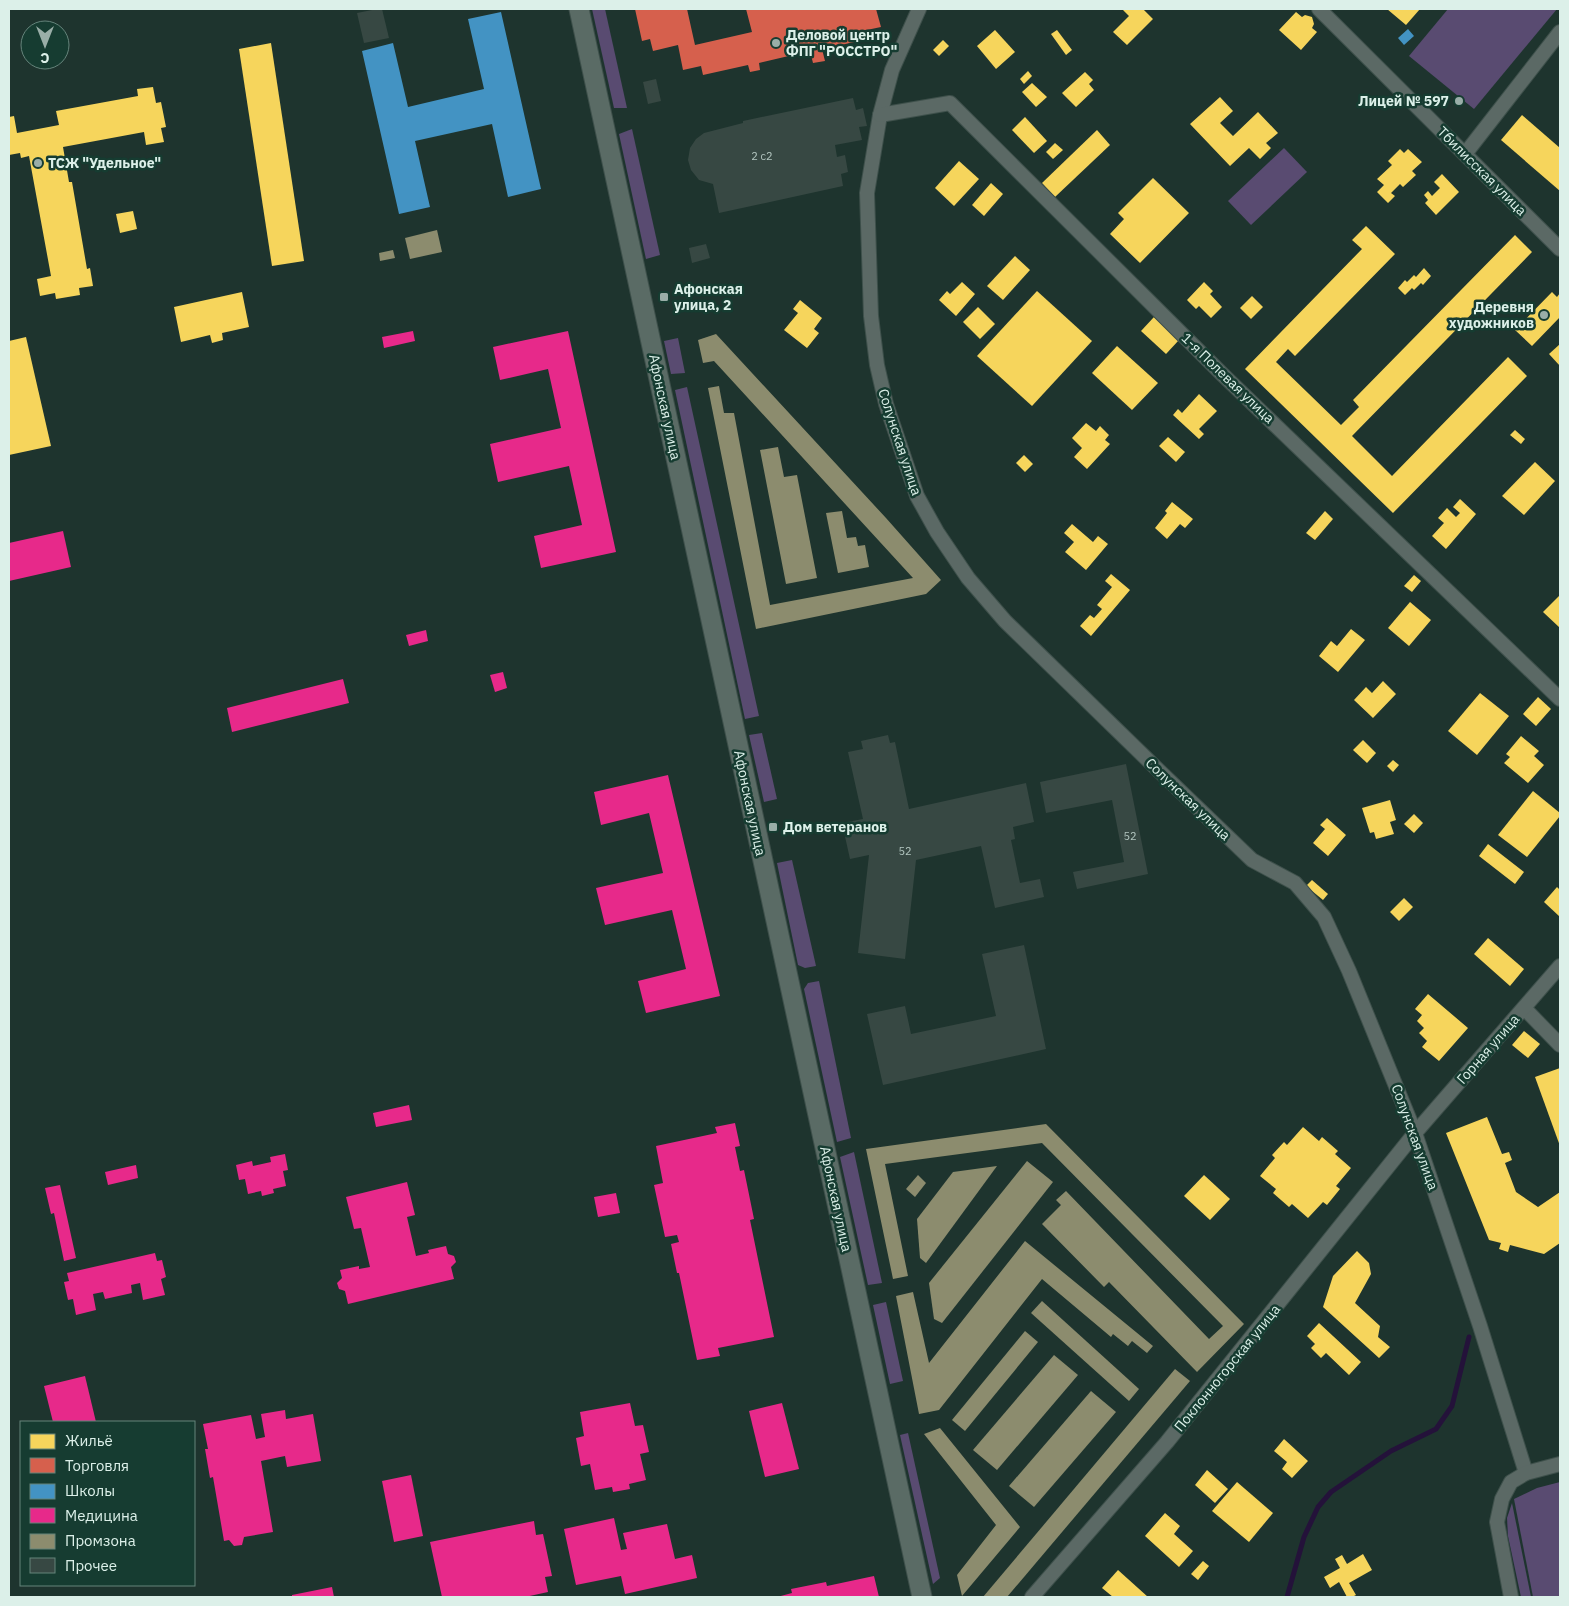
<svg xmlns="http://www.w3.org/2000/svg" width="1569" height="1606" font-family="'IBM Plex Sans',sans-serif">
  <rect width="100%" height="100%" fill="#1e342e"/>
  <g fill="#594b71">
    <polygon points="592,9 605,9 627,108 614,108"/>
    <polygon points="1448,9 1557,9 1474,109 1409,56"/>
    <polygon points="632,129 660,255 646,259 619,134"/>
    <polygon points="1284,148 1307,172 1251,225 1228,201"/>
    <polygon points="678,338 685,373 671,374 664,341"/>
    <polygon points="687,387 759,716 745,719 675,390"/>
    <polygon points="762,733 777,799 764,802 749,735"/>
    <polygon points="792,860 816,966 805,968 798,965 777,863"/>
    <polygon points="819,981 851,1138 837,1142 804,989 808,983"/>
    <polygon points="854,1152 882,1283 868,1285 840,1157"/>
    <polygon points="886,1302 903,1381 890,1384 873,1305"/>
    <polygon points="908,1433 940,1578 933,1584 900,1435"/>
    <polygon points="1560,1482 1560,1597 1533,1597 1514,1499 1537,1488"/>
    <polygon points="1512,1503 1531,1597 1521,1597 1508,1536 1507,1518"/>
  </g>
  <g fill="#f6d55c">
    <polygon points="1125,9 1143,9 1153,19 1127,45 1113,32 1129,16 1123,10"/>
    <polygon points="1387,9 1420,9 1406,25"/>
    <polygon points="1296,12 1302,17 1305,15 1312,17 1314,24 1312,28 1317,32 1301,50 1279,30"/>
    <polygon points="995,30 1015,52 996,69 977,46"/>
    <polygon points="1057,30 1072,50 1066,55 1051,34"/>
    <polygon points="943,40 949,46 939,56 933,50"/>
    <polygon points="271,43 304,261 272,266 239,49"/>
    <polygon points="1028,71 1032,76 1024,84 1020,79"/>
    <polygon points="1085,72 1093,80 1089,84 1094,90 1076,107 1062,93"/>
    <polygon points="1032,83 1047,97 1036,107 1022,92"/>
    <polygon points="153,87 156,103 161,102 166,127 161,128 164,142 146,145 144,132 63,147 69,182 72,182 87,269 90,268 93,286 79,288 80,295 56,299 55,293 40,296 37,279 51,276 29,156 21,158 20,153 9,155 9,117 14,116 17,133 59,125 56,111 138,96 137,89"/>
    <polygon points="1220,97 1233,111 1220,123 1233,136 1258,112 1278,133 1266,143 1271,148 1260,159 1249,148 1230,166 1190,124"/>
    <polygon points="1522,115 1560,148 1560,191 1501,140"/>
    <polygon points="1025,117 1047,141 1034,153 1012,130"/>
    <polygon points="1097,130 1110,145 1055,197 1042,183"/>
    <polygon points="1055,143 1063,150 1053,159 1046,152"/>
    <polygon points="1400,149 1404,153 1408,149 1422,162 1412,171 1416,175 1403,187 1400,184 1391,193 1395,196 1388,203 1377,192 1384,185 1377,179 1392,165 1388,161"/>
    <polygon points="959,161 979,179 954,206 935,188"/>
    <polygon points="1442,174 1459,192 1436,215 1425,203 1428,200 1424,195 1428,191 1432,196 1440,188 1434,182"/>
    <polygon points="1153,178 1189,213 1140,263 1110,234 1124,219 1118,213"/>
    <polygon points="991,183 1003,194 984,216 972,205"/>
    <polygon points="133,211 137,229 120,233 116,214"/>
    <polygon points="1366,226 1395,254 1295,356 1288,349 1276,362 1341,425 1359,407 1353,400 1515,235 1532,252 1352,436 1392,476 1508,357 1527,376 1393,513 1245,369 1362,249 1352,240"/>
    <polygon points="1015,256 1030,270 1003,300 987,286"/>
    <polygon points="1424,268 1431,276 1423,285 1421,283 1414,290 1412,288 1405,295 1398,288 1405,280 1407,282 1414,275 1416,277"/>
    <polygon points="962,282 975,294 956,316 939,300 947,291 950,294"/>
    <polygon points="1204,282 1213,291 1210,294 1222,307 1211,318 1199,306 1196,309 1187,300"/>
    <polygon points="1037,291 1092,341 1032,406 977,356"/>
    <polygon points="242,292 249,327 222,333 223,340 212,343 210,335 181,342 174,307"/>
    <polygon points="1552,292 1557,297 1560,293 1560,317 1532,346 1515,330"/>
    <polygon points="1252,296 1263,307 1251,319 1240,308"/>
    <polygon points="800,300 822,318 814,329 819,333 807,348 784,330 798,313 793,309"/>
    <polygon points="978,307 995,324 980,339 963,322"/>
    <polygon points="1154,317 1179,340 1166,354 1141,331"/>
    <polygon points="26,337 51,446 9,455 9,341"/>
    <polygon points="1560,344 1560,366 1549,354"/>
    <polygon points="1117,346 1158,383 1132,410 1092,373"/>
    <polygon points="1199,394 1217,411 1199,429 1204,434 1199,439 1173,415 1178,409 1182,413"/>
    <polygon points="1086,423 1096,431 1100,426 1109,435 1105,440 1110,444 1087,469 1074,457 1082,448 1072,438"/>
    <polygon points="1515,430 1525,439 1521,444 1510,435"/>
    <polygon points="1168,437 1185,452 1176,462 1159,446"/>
    <polygon points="1024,455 1033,464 1025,472 1016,463"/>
    <polygon points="1535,462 1555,481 1524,515 1502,496"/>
    <polygon points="1460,499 1476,514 1446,549 1432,536 1444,523 1438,518 1447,508 1456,517 1460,513 1453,507"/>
    <polygon points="1172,502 1193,519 1185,528 1180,524 1167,539 1155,528 1167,513 1165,511"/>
    <polygon points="1325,511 1333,519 1315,540 1306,533"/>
    <polygon points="1072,524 1093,542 1098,536 1108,544 1086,570 1065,552 1074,542 1064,533"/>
    <polygon points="1111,574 1130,590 1091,636 1080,626 1090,615 1094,618 1102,609 1097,605 1112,587 1105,581"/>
    <polygon points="1414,575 1421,581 1412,592 1404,586"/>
    <polygon points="1560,595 1560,628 1543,612"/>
    <polygon points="1410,602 1431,620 1409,646 1388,628"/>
    <polygon points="1351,629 1365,640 1338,672 1319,656 1331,641 1337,646"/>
    <polygon points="1383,681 1396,694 1373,718 1354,700 1366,687 1372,693"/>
    <polygon points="1480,693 1509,716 1477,755 1448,731"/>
    <polygon points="1538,697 1551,709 1536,726 1523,714"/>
    <polygon points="1521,736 1539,751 1534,756 1544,765 1528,783 1504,763 1510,757 1506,754"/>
    <polygon points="1363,740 1376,753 1367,763 1353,750"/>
    <polygon points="1393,760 1399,765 1393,772 1387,766"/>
    <polygon points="1533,791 1560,813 1560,816 1527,857 1498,835"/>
    <polygon points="1390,800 1396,820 1390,822 1394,834 1376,839 1374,832 1370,833 1362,808"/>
    <polygon points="1414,814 1423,823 1414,833 1404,824"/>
    <polygon points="1327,818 1346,835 1328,856 1313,843 1325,829 1320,825"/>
    <polygon points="1488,844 1524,872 1515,884 1479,856"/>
    <polygon points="1312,880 1328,894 1323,900 1306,886"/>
    <polygon points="1557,887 1560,890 1560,917 1544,902"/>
    <polygon points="1404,898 1413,907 1399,921 1390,912"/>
    <polygon points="1488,938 1524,969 1510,986 1474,954"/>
    <polygon points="1428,994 1468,1028 1439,1061 1422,1047 1427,1041 1419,1033 1424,1028 1417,1021 1422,1015 1415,1009"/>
    <polygon points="1524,1031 1540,1044 1528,1058 1512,1045"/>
    <polygon points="1560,1068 1560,1146 1535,1077"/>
    <polygon points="1487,1117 1502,1154 1509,1152 1512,1160 1505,1163 1516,1192 1538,1207 1560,1192 1560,1243 1544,1254 1510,1245 1508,1252 1499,1249 1501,1243 1489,1240 1446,1133"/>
    <polygon points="1303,1127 1319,1141 1322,1137 1338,1151 1335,1154 1351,1168 1336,1186 1340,1189 1327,1205 1323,1202 1308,1218 1292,1204 1289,1207 1273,1193 1276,1189 1260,1176 1275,1158 1272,1155 1284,1142 1287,1145"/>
    <polygon points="1204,1175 1230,1199 1210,1220 1184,1196"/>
    <polygon points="1357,1251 1369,1263 1371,1274 1355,1303 1380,1326 1378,1337 1390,1347 1379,1358 1323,1307 1333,1276"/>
    <polygon points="1319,1323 1361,1362 1349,1375 1326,1353 1321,1358 1311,1348 1315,1344 1307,1336"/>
    <polygon points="1284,1439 1308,1461 1292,1478 1282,1469 1287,1462 1274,1451"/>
    <polygon points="1207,1470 1228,1489 1215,1503 1195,1485"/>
    <polygon points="1237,1482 1273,1513 1249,1542 1212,1511"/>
    <polygon points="1165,1513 1180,1526 1174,1534 1193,1551 1179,1567 1145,1536"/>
    <polygon points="1363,1554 1372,1570 1349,1583 1356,1595 1352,1597 1347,1597 1339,1582 1330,1588 1324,1577 1340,1568 1335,1559 1342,1555 1347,1564"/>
    <polygon points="1203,1561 1209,1566 1198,1580 1191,1574"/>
    <polygon points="1118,1570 1148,1597 1113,1597 1102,1588"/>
  </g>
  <polygon fill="#d6604d" points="635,9 687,9 695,45 752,32 746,9 876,9 881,27 862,31 864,40 822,49 825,61 813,63 810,51 759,63 760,70 750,72 748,65 703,75 701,66 683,70 678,45 653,51 650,39 642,41"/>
  <g fill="#4393c3">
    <polygon points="501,12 541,189 508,197 492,124 415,141 430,207 399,214 362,51 393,43 408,107 484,89 468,19"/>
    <polygon points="1408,29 1414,36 1404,45 1398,38"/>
  </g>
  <g fill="#e7298a">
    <polygon points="413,331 415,341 384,348 382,337"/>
    <polygon points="568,331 616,552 541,568 534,536 582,525 569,466 498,482 490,444 561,428 548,369 500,380 493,347"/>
    <polygon points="63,531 71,567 9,581 9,543"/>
    <polygon points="426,630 428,641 409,646 406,635"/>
    <polygon points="503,672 507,688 495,692 490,675"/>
    <polygon points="343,679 349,703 232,732 227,708"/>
    <polygon points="668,775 720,996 646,1013 638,981 686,969 672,910 605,925 596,888 663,873 649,813 601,825 594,792"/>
    <polygon points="409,1105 412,1120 376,1127 373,1113"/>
    <polygon points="735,1123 740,1146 735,1147 740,1171 744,1170 754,1219 750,1220 774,1337 718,1348 720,1356 697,1360 679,1273 677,1273 671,1244 679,1242 677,1235 665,1237 654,1185 663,1183 656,1146 717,1133 715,1127"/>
    <polygon points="285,1154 288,1170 283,1171 286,1186 273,1189 274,1193 262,1196 261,1191 248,1194 245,1179 239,1180 236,1165 252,1161 253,1166 271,1162 270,1157"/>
    <polygon points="136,1165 138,1178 108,1185 105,1172"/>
    <polygon points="407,1182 415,1215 407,1217 416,1256 429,1253 428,1250 446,1246 448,1254 454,1256 456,1262 451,1267 454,1279 348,1304 345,1291 339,1289 337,1283 342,1278 340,1270 359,1266 359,1269 370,1267 361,1228 354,1229 346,1197"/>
    <polygon points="60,1185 76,1258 64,1261 54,1213 51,1214 45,1188"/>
    <polygon points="616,1193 620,1213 598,1217 594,1197"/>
    <polygon points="155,1253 157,1261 162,1260 166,1277 161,1279 165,1295 143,1300 140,1283 131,1285 132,1293 105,1299 103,1292 93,1294 96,1310 76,1315 73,1299 68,1300 64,1282 69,1281 67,1273"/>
    <polygon points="85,1376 96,1422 53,1422 44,1386"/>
    <polygon points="630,1403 635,1426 643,1425 649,1452 640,1454 646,1480 629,1484 630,1489 613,1492 612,1487 595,1490 590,1464 581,1466 576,1438 584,1436 580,1412"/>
    <polygon points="782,1403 799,1469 765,1477 749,1411"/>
    <polygon points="285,1410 286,1419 313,1414 321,1461 287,1467 285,1456 261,1461 273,1532 244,1537 242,1545 234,1546 229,1540 224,1541 213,1477 210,1478 205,1449 208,1449 203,1424 251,1415 256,1439 265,1437 261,1414"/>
    <polygon points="411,1475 423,1536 394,1542 382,1481"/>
    <polygon points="614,1518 621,1550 627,1549 623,1533 667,1524 675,1559 692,1555 697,1578 625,1594 621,1576 576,1585 564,1529"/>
    <polygon points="534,1521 536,1535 543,1534 552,1576 545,1577 548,1592 525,1597 442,1597 430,1542"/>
    <polygon points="874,1576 879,1597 777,1597 792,1593 791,1589 826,1582 827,1586"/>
    <polygon points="332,1587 334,1597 292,1597 292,1595"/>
  </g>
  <g fill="#8c8c6e">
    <polygon points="437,230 442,252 410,259 405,238"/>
    <polygon points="393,250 395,258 380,261 379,253"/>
    <polygon points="716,334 886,518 941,580 926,594 756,629 708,388 719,386 724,413 734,413 770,605 913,578 714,361 703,363 698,340"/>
    <polygon points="778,447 784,477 797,475 817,578 786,584 760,450"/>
    <polygon points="842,511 847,538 856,537 858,546 865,545 869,567 838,573 826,513"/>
    <polygon points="1046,1124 1244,1324 1197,1372 1109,1282 1104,1287 1042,1224 1061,1205 1056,1200 1066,1191 1209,1339 1223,1326 1042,1143 885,1164 908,1276 893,1279 866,1149"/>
    <polygon points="1027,1161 1053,1182 942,1323 934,1319 929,1283"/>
    <polygon points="997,1166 926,1263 920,1258 917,1219 953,1172"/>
    <polygon points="918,1175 926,1183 915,1197 906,1189"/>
    <polygon points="1025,1241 1153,1346 1147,1353 1132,1341 1128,1346 1113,1334 1111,1337 1042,1279 939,1410 919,1414 896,1296 913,1292 929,1363"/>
    <polygon points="1042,1301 1139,1389 1129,1401 1031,1313"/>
    <polygon points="1025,1331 1038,1342 965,1431 952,1420"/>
    <polygon points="1054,1355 1078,1375 997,1470 973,1450"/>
    <polygon points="1175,1369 1190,1381 1007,1597 983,1597"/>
    <polygon points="1091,1391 1116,1412 1034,1507 1009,1486"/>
    <polygon points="940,1428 1020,1527 962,1596 957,1575 996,1525 924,1434"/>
  </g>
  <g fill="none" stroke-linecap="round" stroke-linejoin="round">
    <polyline stroke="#24123a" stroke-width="5" points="1287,1597 1304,1537 1318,1507 1331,1492 1391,1451 1436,1429 1452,1406 1469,1337"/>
  </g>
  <g fill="#374843">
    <polygon points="377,9 382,9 389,38 364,43 357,13"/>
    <polygon points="656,79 661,101 648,104 643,82"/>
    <polygon points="853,98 856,110 863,108 867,126 859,127 862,140 835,145 837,157 845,155 848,172 841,174 843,186 719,213 713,184 699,180 691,170 688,160 690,148 696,139 704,133 743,123 743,121"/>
    <polygon points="706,244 710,258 692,263 689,248"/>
    <polygon points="888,735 890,743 895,742 909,809 1026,783 1034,822 1013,827 1015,839 1011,840 1020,883 1040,879 1044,897 995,908 981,846 916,860 905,959 858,953 869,855 850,859 842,823 863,819 848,752 863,749 861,741"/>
    <polygon points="1126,764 1148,874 1077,889 1073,872 1124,862 1112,800 1046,813 1040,782"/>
    <polygon points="1024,945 1046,1049 883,1085 867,1014 905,1006 911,1034 996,1016 982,954"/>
  </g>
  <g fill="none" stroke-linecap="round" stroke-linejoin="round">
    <defs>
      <g id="street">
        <polyline points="919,9 892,70 880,115 867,193 871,316 877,365 886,404 917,496 937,532 968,578 1005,621 1153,765 1252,860 1295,883 1324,917 1349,971 1415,1133 1480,1326 1526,1473"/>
        <polyline points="1319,9 1560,249"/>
        <polyline points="880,115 950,103 1222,374 1560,699"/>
        <polyline points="1465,154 1560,32"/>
        <polyline points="1524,1008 1560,1045"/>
        <polyline points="1032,1597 1167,1442 1415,1133 1560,966"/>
        <polyline points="1511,1597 1497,1522 1502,1499 1511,1482 1526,1473 1560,1464"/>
      </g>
      <polyline id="secondary" points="579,9 922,1597"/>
    </defs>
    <use href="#street" stroke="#3e504b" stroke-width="16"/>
    <use href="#secondary" stroke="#3e504b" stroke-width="21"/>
    <use href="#street" stroke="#5b6965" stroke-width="14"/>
    <use href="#secondary" stroke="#5a6b65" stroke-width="19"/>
  </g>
  <g fill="#9aaea8" stroke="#163c31" stroke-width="2">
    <circle cx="776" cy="43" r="5"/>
    <circle cx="1459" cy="101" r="5"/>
    <circle cx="38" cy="163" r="5"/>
    <rect x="659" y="292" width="10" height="10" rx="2.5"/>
    <circle cx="1544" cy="315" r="5"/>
    <rect x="768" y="822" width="10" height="10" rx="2.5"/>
  </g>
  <g text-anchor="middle" stroke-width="5" stroke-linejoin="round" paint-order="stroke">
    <g font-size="11" fill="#b3c6c0">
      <text x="762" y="160">2 с2</text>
      <text x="1130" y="840">52</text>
      <text x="905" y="855">52</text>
    </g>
    <g font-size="14" font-weight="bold" fill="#dcf0e9" stroke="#163c31" text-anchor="start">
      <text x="786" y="40">Деловой центр<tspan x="786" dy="16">ФПГ "РОССТРО"</tspan></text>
      <text x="1449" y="106" text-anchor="end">Лицей № 597</text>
      <text x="48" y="168">ТСЖ "Удельное"</text>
      <text x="674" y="294">Афонская<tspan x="674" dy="16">улица, 2</tspan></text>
      <text x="1534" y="312" text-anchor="end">Деревня<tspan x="1534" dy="16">художников</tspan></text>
      <text x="783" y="832">Дом ветеранов</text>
    </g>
    <g font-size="14" fill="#dcf0e9" stroke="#163c31">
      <text transform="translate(1482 171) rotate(45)" y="5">Тбилисская улица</text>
      <text transform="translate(1228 378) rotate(44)" y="5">1-я Полевая улица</text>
      <text transform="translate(665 407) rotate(78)" y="5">Афонская улица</text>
      <text transform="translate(900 442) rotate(72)" y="5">Солунская улица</text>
      <text transform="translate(1188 799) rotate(44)" y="5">Солунская улица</text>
      <text transform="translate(750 803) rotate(78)" y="5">Афонская улица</text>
      <text transform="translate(1488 1049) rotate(-49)" y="5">Горная улица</text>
      <text transform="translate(1415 1137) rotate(70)" y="5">Солунская улица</text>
      <text transform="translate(836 1199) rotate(78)" y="5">Афонская улица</text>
      <text transform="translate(1227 1368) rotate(-51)" y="5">Поклонногорская улица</text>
    </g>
  </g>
  <rect width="1569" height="1606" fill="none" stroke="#dcf0e9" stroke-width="20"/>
  <rect x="20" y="1421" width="175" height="165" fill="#163c31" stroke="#65847b"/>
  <rect x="30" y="1434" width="25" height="15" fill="#f6d55c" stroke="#65847b"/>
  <text x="65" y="1446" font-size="15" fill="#dcf0e9">Жильё</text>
  <rect x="30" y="1458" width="25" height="15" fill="#d6604d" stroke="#65847b"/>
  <text x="65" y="1471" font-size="15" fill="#dcf0e9">Торговля</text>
  <rect x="30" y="1484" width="25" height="15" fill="#4393c3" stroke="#65847b"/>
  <text x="65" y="1496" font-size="15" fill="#dcf0e9">Школы</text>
  <rect x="30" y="1508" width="25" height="15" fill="#e7298a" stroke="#65847b"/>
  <text x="65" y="1521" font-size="15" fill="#dcf0e9">Медицина</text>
  <rect x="30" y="1534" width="25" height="15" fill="#8c8c6e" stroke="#65847b"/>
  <text x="65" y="1546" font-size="15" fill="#dcf0e9">Промзона</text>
  <rect x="30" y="1558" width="25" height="15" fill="#374843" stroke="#65847b"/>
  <text x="65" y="1571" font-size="15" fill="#dcf0e9">Прочее</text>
  <g transform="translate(45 45) rotate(180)"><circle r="24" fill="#163c31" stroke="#65847b"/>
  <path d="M0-4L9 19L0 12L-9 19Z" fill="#9aaea8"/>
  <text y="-8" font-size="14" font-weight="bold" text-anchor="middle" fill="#dcf0e9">С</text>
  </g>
</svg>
